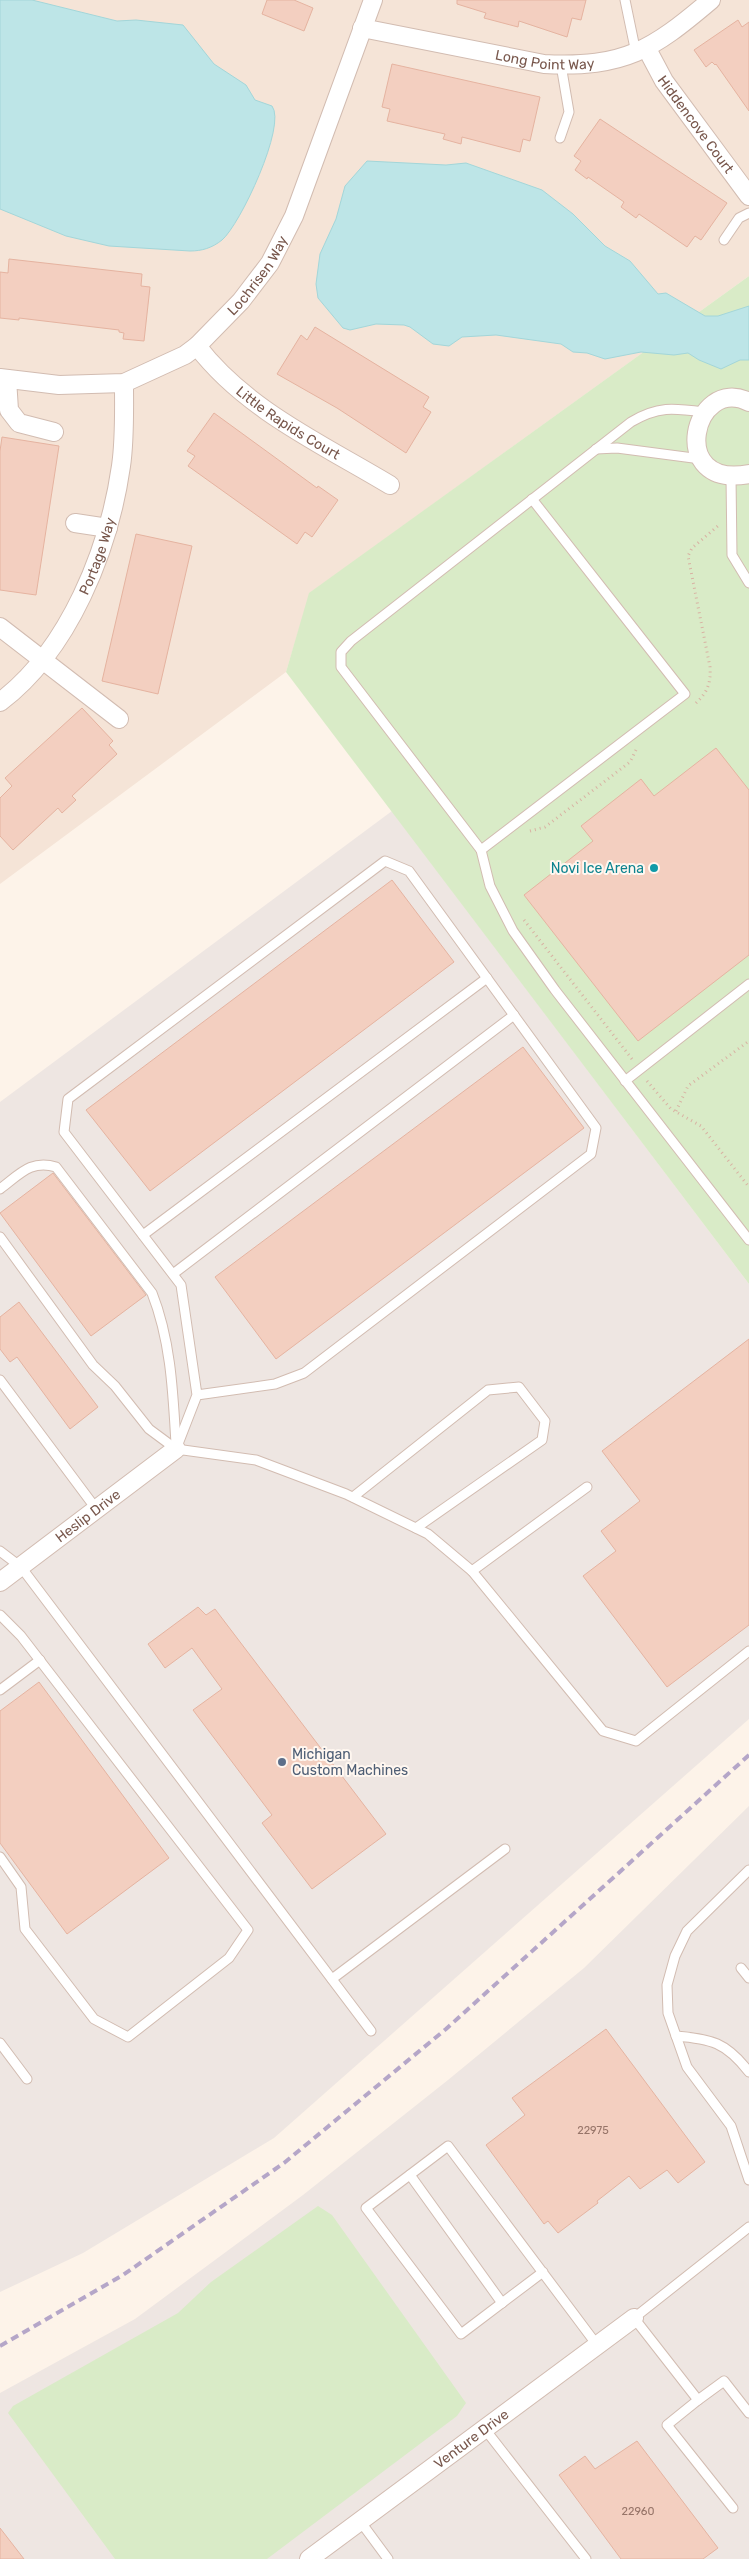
<svg xmlns="http://www.w3.org/2000/svg" width="749" height="2559" font-family="Rubik,sans-serif">
  <rect width="100%" height="100%" fill="#fdf3e9"/>
  <polygon fill="#f5e4d7" points="0,0 749,0 749,276 310,593 286,672 0,884"/>
  <g fill="#eee6e2">
    <polygon points="392,811 749,1284 749,1719 274,2138 83,2253 0,2292 0,1102"/>
    <polygon points="749,1806 749,2559 0,2559 0,2393 135,2319 303,2195 448,2080 584,1968"/>
  </g>
  <g fill="#d9ebc7">
    <polygon points="749,276 749,1284 286,672 309,593"/>
    <polygon points="318,2206 332,2215 466,2403 457,2416 267,2559 115,2559 8,2413 13,2406 178,2313 211,2282"/>
  </g>
  <g fill="#bde5e7" stroke="#a3d6d9">
    <path d="M0,0h32l85,21 19,-1 47,5 31,39 32,21 9,15 17,6c15,19 -32,119 -50,134 -10,8 -20,11 -32,11l-81,-5 -43,-10 -66,-27z"/>
    <polygon points="367,161 446,165 466,163 542,190 573,214 605,246 630,261 658,294 666,293 705,316 718,316 749,306 749,360 740,360 721,369 699,360 688,353 674,355 641,352 605,359 587,353 573,352 561,344 496,335 462,337 449,346 433,344 410,327 404,325 376,324 350,330 343,328 318,298 316,284 320,254 336,219 345,186"/>
  </g>
  <g fill="#f3cfc0" stroke="#e5b3a0">
    <polygon points="267,0 294,0 313,8 304,31 262,14"/>
    <polygon points="457,0 586,0 581,20 572,18 567,37 519,21 518,27 484,18 486,13 457,4"/>
    <polygon points="738,20 742,27 749,22 749,111 716,64 715,65 712,62 706,67 694,50"/>
    <polygon points="392,64 540,97 530,141 523,139 520,152 462,137 461,144 443,139 445,134 387,121 390,109 382,107"/>
    <polygon points="600,119 727,203 701,240 695,236 687,247 639,214 636,218 621,207 624,202 588,177 587,179 575,170 581,161 574,156"/>
    <polygon points="9,259 142,274 141,286 150,287 144,341 123,339 124,333 119,332 119,330 19,318 19,320 0,318 0,272 8,273"/>
    <polygon points="315,327 429,397 423,407 431,412 406,453 337,408 277,374 301,335 307,340"/>
    <polygon points="214,413 317,488 318,486 338,500 312,537 305,532 297,544 188,466 195,456 187,451"/>
    <polygon points="2,437 59,446 36,595 0,590 0,451"/>
    <polygon points="136,534 192,546 158,694 102,681"/>
    <polygon points="82,708 113,741 109,745 117,754 72,796 76,800 62,813 58,808 13,850 0,836 0,798 12,786 5,778"/>
    <polygon points="716,748 749,790 749,955 638,1041 524,895 593,841 581,826 641,779 654,796"/>
    <polygon points="392,880 454,962 150,1191 86,1110"/>
    <polygon points="523,1047 584,1128 276,1359 215,1277"/>
    <polygon points="53,1173 146,1295 91,1336 0,1213"/>
    <polygon points="19,1302 98,1407 70,1429 17,1357 10,1362 0,1349 0,1317"/>
    <polygon points="749,1339 749,1625 667,1687 583,1576 616,1551 601,1531 640,1501 602,1451"/>
    <polygon points="198,1607 206,1615 215,1609 386,1834 312,1889 262,1823 272,1815 193,1710 222,1689 192,1648 165,1668 148,1644"/>
    <polygon points="39,1682 169,1858 67,1934 0,1843 0,1711"/>
    <polygon points="606,2029 705,2162 678,2183 667,2170 640,2189 629,2176 597,2201 598,2203 558,2233 548,2221 544,2224 486,2145 525,2115 512,2098"/>
    <polygon points="637,2441 718,2548 703,2559 621,2559 559,2475 585,2456 595,2469"/>
    <polygon points="0,2528 24,2559 0,2559"/>
  </g>
  <g fill="none" stroke-linecap="round" stroke-linejoin="round">
    <defs>
      <g id="lane">
        <polyline points="625,0 636,53"/>
        <polyline points="560,138 569,112 561,65"/>
        <polyline points="724,240 739,218 749,213"/>
        <path d="M704,412c-31,-4 -46,-6 -73,10l-280,219 -10,11v15l140,183 9,36 23,45 42,59 194,250"/>
        <polyline points="596,449 617,448 701,459"/>
        <polyline points="731,477 732,555 749,583"/>
        <polyline points="481,850 685,694 532,499"/>
        <polyline points="625,1081 749,984"/>
        <path d="M0,1189c19,-14 31,-30 56,-22l96,126c19,48 21,100 24,151"/>
        <polyline points="143,1235 487,978"/>
        <polyline points="0,1237 93,1365 115,1386 149,1429 176,1449 256,1460 346,1494 428,1534 472,1571 603,1731 636,1741 749,1651"/>
        <polyline points="173,1274 514,1015"/>
        <polyline points="0,1380 97,1510"/>
        <polyline points="176,1449 197,1395 275,1384 304,1373 591,1154 596,1128 409,871 385,861 68,1099 64,1132 181,1285 197,1395"/>
        <polyline points="353,1497 488,1390 519,1387 545,1421 542,1440 416,1528"/>
        <polyline points="0,1551 21,1567 371,2031"/>
        <polyline points="472,1571 587,1487"/>
        <polyline points="0,1615 21,1636 248,1930 229,1958 128,2037 94,2019 25,1929 21,1887 0,1857"/>
        <polyline points="0,1690 40,1660"/>
        <polyline points="749,1870 687,1931 675,1956 667,1985 668,2013 687,2067 731,2126 749,2180"/>
        <polyline points="741,1968 749,1978"/>
        <polyline points="332,1979 505,1849"/>
        <path d="M676,2036c35,3 50,6 73,36"/>
        <polyline points="0,2043 27,2079"/>
        <polyline points="410,2175 502,2303"/>
        <polyline points="749,2227 634,2318 698,2400 724,2381 749,2413"/>
        <polyline points="543,2272 461,2334 366,2208 448,2146 597,2345"/>
        <polyline points="698,2400 667,2425 733,2508"/>
        <polyline points="484,2428 586,2559"/>
        <polyline points="360,2521 388,2559"/>
      </g>
      <g id="street">
        <path id="s1" d="M362,28l182,36c81,4 108,-14 167,-64"/>
        <path id="s2" d="M647,49l17,32 85,115"/>
        <path id="s3" d="M197,346c49,64 125,98 193,139"/>
        <path id="s4" d="M0,378l59,7 65,-2 61,-28 12,-9 44,-45 29,-38 24,-47 79,-216"/>
        <polyline points="7,379 9,410 19,423 54,432"/>
        <path d="M749,402c-56,-28 -83,88 0,72"/>
        <polyline points="75,523 108,528"/>
        <polyline points="0,627 119,719"/>
        <path id="s5" d="M0,702c69,-52 109,-152 121,-236 4,-27 3,-56 3,-83"/>
        <path id="s6" d="M0,1582l176,-133"/>
        <path id="s7" d="M309,2559l325,-241"/>
      </g>
    </defs>
    <use href="#lane" stroke="#d2bcb1" stroke-width="11"/>
    <use href="#street" stroke="#d2bcb1" stroke-width="20"/>
    <g stroke="#d8b2a3" stroke-width="3" stroke-dasharray="1 4" stroke-linecap="butt">
      <path d="M696,703c12,-11 15,-21 14,-36l-22,-111 4,-8 27,-23"/>
      <polyline points="530,831 545,827 630,762 636,750"/>
      <polyline points="524,920 632,1059"/>
      <polyline points="647,1081 671,1109 701,1126 749,1187"/>
      <polyline points="676,1111 688,1086 749,1041"/>
    </g>
    <use href="#lane" stroke="#fff" stroke-width="9"/>
    <use href="#street" stroke="#fff" stroke-width="18"/>
    <polyline stroke="#b5a6c8" stroke-width="4" stroke-dasharray="8 5" stroke-linecap="butt" points="0,2346 123,2275 284,2163 446,2029 749,1755"/>
  </g>
  <circle fill="#0f9aa8" stroke="#fff7f0" stroke-width="2" cx="654" cy="868" r="5"/>
  <circle fill="#5c6f8a" stroke="#fff7f0" stroke-width="2" cx="282" cy="1762" r="5"/>
  <g text-anchor="middle" stroke-width="4" stroke-linejoin="round" paint-order="stroke">
    <g font-size="11" fill="#977569">
      <text x="593" y="2134">22975</text>
      <text x="638" y="2515">22960</text>
    </g>
    <g font-size="14" fill="#78574c" stroke="#fff7f0">
      <text dy="5" stroke="none"><textPath href="#s1" startOffset="186">Long Point Way</textPath></text>
      <text dy="5" stroke="none"><textPath href="#s2" startOffset="90">Hiddencove Court</textPath></text>
      <text dy="5" stroke="none"><textPath href="#s4" startOffset="300">Lochrisen Way</textPath></text>
      <text dy="5" stroke="none"><textPath href="#s3" startOffset="120">Little Rapids Court</textPath></text>
      <text dy="5" stroke="none"><textPath href="#s5" startOffset="178">Portage Way</textPath></text>
      <text dy="5" stroke="none"><textPath href="#s6" startOffset="110">Heslip Drive</textPath></text>
      <text dy="5" stroke="none"><textPath href="#s7" startOffset="202">Venture Drive</textPath></text>
    </g>
    <g font-size="14" fill="#0d838f" stroke="#fff7f0" text-anchor="end">
      <text x="644" y="873">Novi Ice Arena</text>
    </g>
    <g font-size="14" fill="#4e5e75" stroke="#fff7f0" text-anchor="start">
      <text x="292" y="1759">Michigan<tspan x="292" dy="16">Custom Machines</tspan></text>
    </g>
  </g>
</svg>
